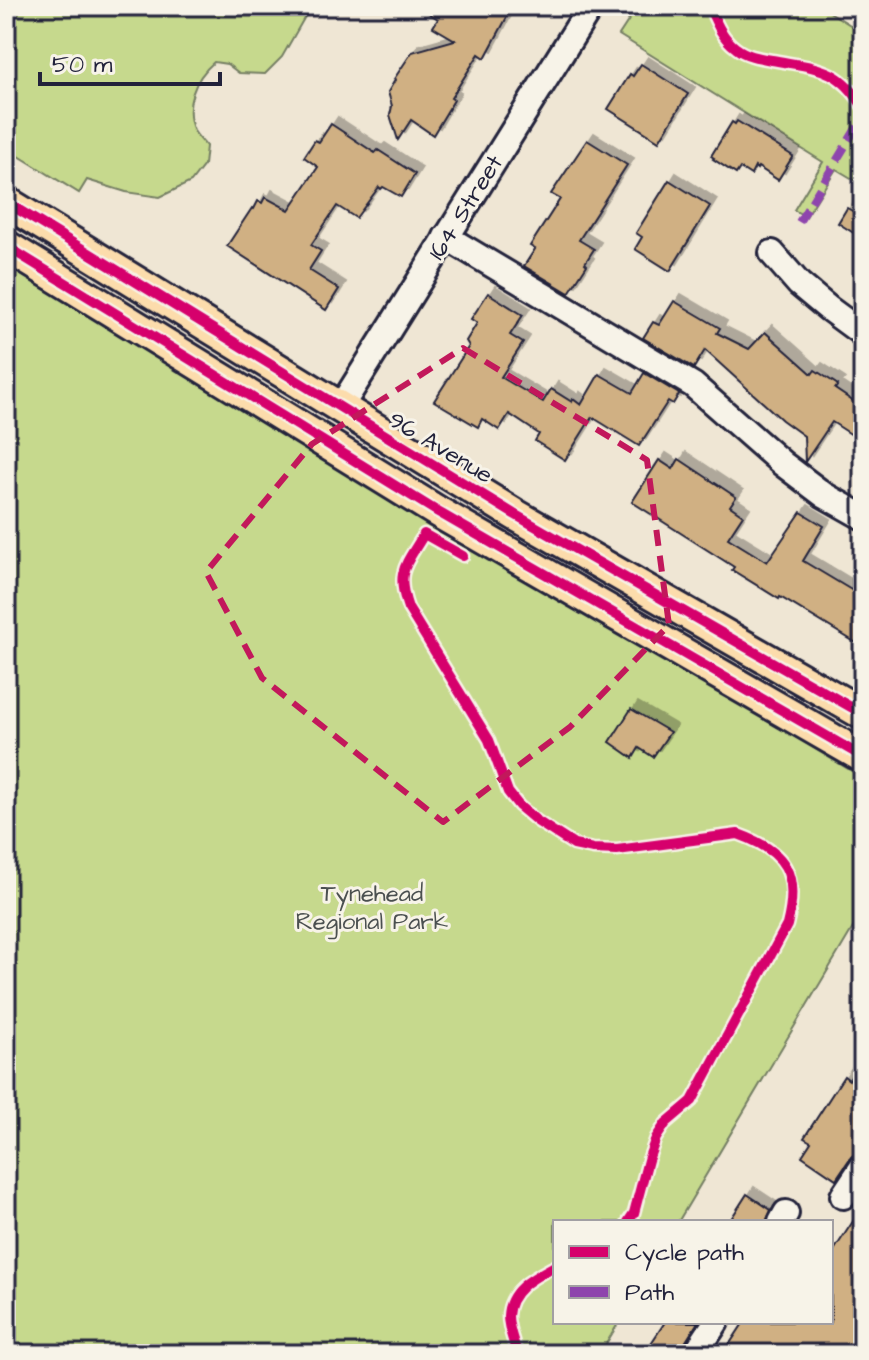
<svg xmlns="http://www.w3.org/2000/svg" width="869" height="1360" font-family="'Architects Daughter',sans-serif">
  <defs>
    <filter id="shadow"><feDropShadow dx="7" dy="-7" stdDeviation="0" flood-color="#0004"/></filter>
  </defs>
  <rect width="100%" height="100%" fill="#efe6d4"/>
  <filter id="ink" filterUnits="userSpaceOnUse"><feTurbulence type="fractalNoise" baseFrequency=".0125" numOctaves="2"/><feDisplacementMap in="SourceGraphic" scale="16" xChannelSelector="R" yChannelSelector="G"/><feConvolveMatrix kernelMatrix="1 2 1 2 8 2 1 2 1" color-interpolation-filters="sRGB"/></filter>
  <g filter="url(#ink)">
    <g fill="#c6d98d" stroke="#747e64" stroke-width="2">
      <path d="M6,6h305l-29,51 -17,17 -26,-1 -12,-9 -13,-2c-19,16 -31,44 -20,69 3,5 8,10 12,15l-2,19 -13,17 -31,15 -34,-5 -39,-12 -8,13 -73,-45z"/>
      <polygon points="638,6 820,6 863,33 863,185 836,169 806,217 794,210 823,162 619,35"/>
      <polygon points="6,261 863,778 863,911 678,1222 555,1222 555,1322 619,1322 600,1354 6,1354"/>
    </g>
    <g fill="#d0b083" stroke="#22223b" stroke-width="2" filter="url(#shadow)">
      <polygon points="417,6 513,6 485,58 479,54 451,98 454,100 433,135 411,120 398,140 390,115 392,106 388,92 395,80 394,79 412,52 455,40 433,27 438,19"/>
      <polygon points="641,64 688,94 659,141 608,109 630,74 633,76"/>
      <polygon points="737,121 793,156 778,180 758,167 757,169 755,167 751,175 740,168 736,174 713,159 714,158 711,156 732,122 735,124"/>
      <polygon points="331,124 375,153 378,150 415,174 401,197 383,187 381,189 379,187 356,218 337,206 311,245 321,251 309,270 339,289 326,310 227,246 252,208 254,209 258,201 262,203 265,197 289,210 318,167 304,157 315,140 319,142"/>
      <polygon points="587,140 627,165 579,240 594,249 585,263 587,265 569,293 524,266 535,249 530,246 560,199 551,194"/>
      <polygon points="669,180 710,206 670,271 635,249 642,237 636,233"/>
      <polygon points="847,208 863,217 863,239 838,223"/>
      <polygon points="488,293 523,315 510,335 523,343 501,377 543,402 551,389 572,402 573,399 581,405 599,374 632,393 644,373 679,394 673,404 668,401 639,446 592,417 565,460 535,441 539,434 509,414 499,430 482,419 478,427 434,401 469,346 466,341 477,323 471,319"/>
      <polygon points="674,301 720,328 717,333 749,349 765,332 811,373 812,374 815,370 838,385 835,389 863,408 863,442 832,422 805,462 804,436 782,420 705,350 694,368 643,338 653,322 659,325"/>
      <polygon points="679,459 736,497 730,506 743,515 728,538 767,562 801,512 824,526 803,561 863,597 863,647 780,597 779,599 732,570 734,567 632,502 659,460 673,469"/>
      <polygon points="631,709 670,732 653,757 639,748 633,758 610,742"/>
      <polygon points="863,1058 863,1151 856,1153 851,1157 836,1179 802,1156 811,1142 804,1138 844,1076 849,1080"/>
      <polygon points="747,1194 771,1210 766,1222 729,1222"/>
      <polygon points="863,1206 863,1354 744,1354 729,1345 744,1322 831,1322 831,1255"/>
      <polygon points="665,1322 698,1322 678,1354 644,1354"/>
    </g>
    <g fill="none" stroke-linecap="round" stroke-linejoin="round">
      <defs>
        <g id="minor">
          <polyline points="446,237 693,385 783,464 824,495 863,517"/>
          <polyline points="772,253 799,284 829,309 863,334"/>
          <polyline points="340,408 591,6"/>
          <polyline points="843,1196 863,1166"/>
          <polyline points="781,1222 786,1213"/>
          <polyline points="695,1354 716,1322"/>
        </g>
        <g id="major">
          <polyline points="6,202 514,514 863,714"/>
          <polyline points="6,246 438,512 863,757"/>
        </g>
      </defs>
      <use href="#minor" stroke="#22223b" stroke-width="30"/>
      <use href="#major" stroke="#22223b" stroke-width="36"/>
      <use href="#minor" stroke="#f7f3e8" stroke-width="24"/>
      <use href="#major" stroke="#fcdcac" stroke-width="30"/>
      <polyline stroke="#8e44ad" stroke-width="8" stroke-dasharray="16 8" stroke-linecap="butt" points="799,222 863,117"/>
      <defs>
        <g id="cycleway">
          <path d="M709,6c7,16 13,32 27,42 10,8 24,10 36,12 43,8 67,6 91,47"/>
          <polyline points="6,202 514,514 863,714"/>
          <polyline points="6,246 438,512 863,757"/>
          <path d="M463,556l-39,-22c-18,31 -29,37 -16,74l81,132 19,52 11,14 18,15 37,24 19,4 24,1 121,-16c48,17 62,40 49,91l-95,176 -26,22 -10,15 -8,22 -14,53 -6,9"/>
          <path d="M517,1354c-3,-12 -9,-26 -9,-38 1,-27 27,-39 47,-50"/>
        </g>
      </defs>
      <use href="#cycleway" stroke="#f7f3e8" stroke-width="15"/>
      <use href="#cycleway" stroke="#d6006c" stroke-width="10"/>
    </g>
  </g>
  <path fill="none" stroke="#c2185b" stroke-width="6" stroke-dasharray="16 10" stroke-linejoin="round" d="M463,348l184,112 22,165 -99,102 -127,95 -181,-144 -56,-106 106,-128z"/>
  <g text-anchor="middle" stroke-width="6" stroke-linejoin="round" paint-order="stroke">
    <g font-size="24" fill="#22223b" stroke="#f7f3e8">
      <text transform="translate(465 207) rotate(-58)" y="8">164 Street</text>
      <text transform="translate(441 447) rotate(31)" y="8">96 Avenue</text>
    </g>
    <g font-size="24" fill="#4b5050" stroke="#f7f3e8">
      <text x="372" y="901">Tynehead<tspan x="372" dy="28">Regional Park</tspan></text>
    </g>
  </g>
  <rect width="869" height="1360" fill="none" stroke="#f7f3e8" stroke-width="32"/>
  <rect x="16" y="16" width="837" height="1328" fill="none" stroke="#22223b" stroke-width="3" filter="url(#ink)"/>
  <rect x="553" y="1220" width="280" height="104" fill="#f7f3e8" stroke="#a29fa3" stroke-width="2"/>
  <rect x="569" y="1246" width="40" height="12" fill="#d6006c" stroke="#a29fa3" stroke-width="2"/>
  <text x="625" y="1260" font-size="24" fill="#22223b">Cycle path</text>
  <rect x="569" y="1286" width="40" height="12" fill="#8e44ad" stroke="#a29fa3" stroke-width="2"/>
  <text x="625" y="1300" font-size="24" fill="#22223b">Path</text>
  <path d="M40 72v12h180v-12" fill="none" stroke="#22223b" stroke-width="4"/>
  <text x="52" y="72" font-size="24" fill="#22223b" stroke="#f7f3e8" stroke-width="6" paint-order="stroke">50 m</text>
</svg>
